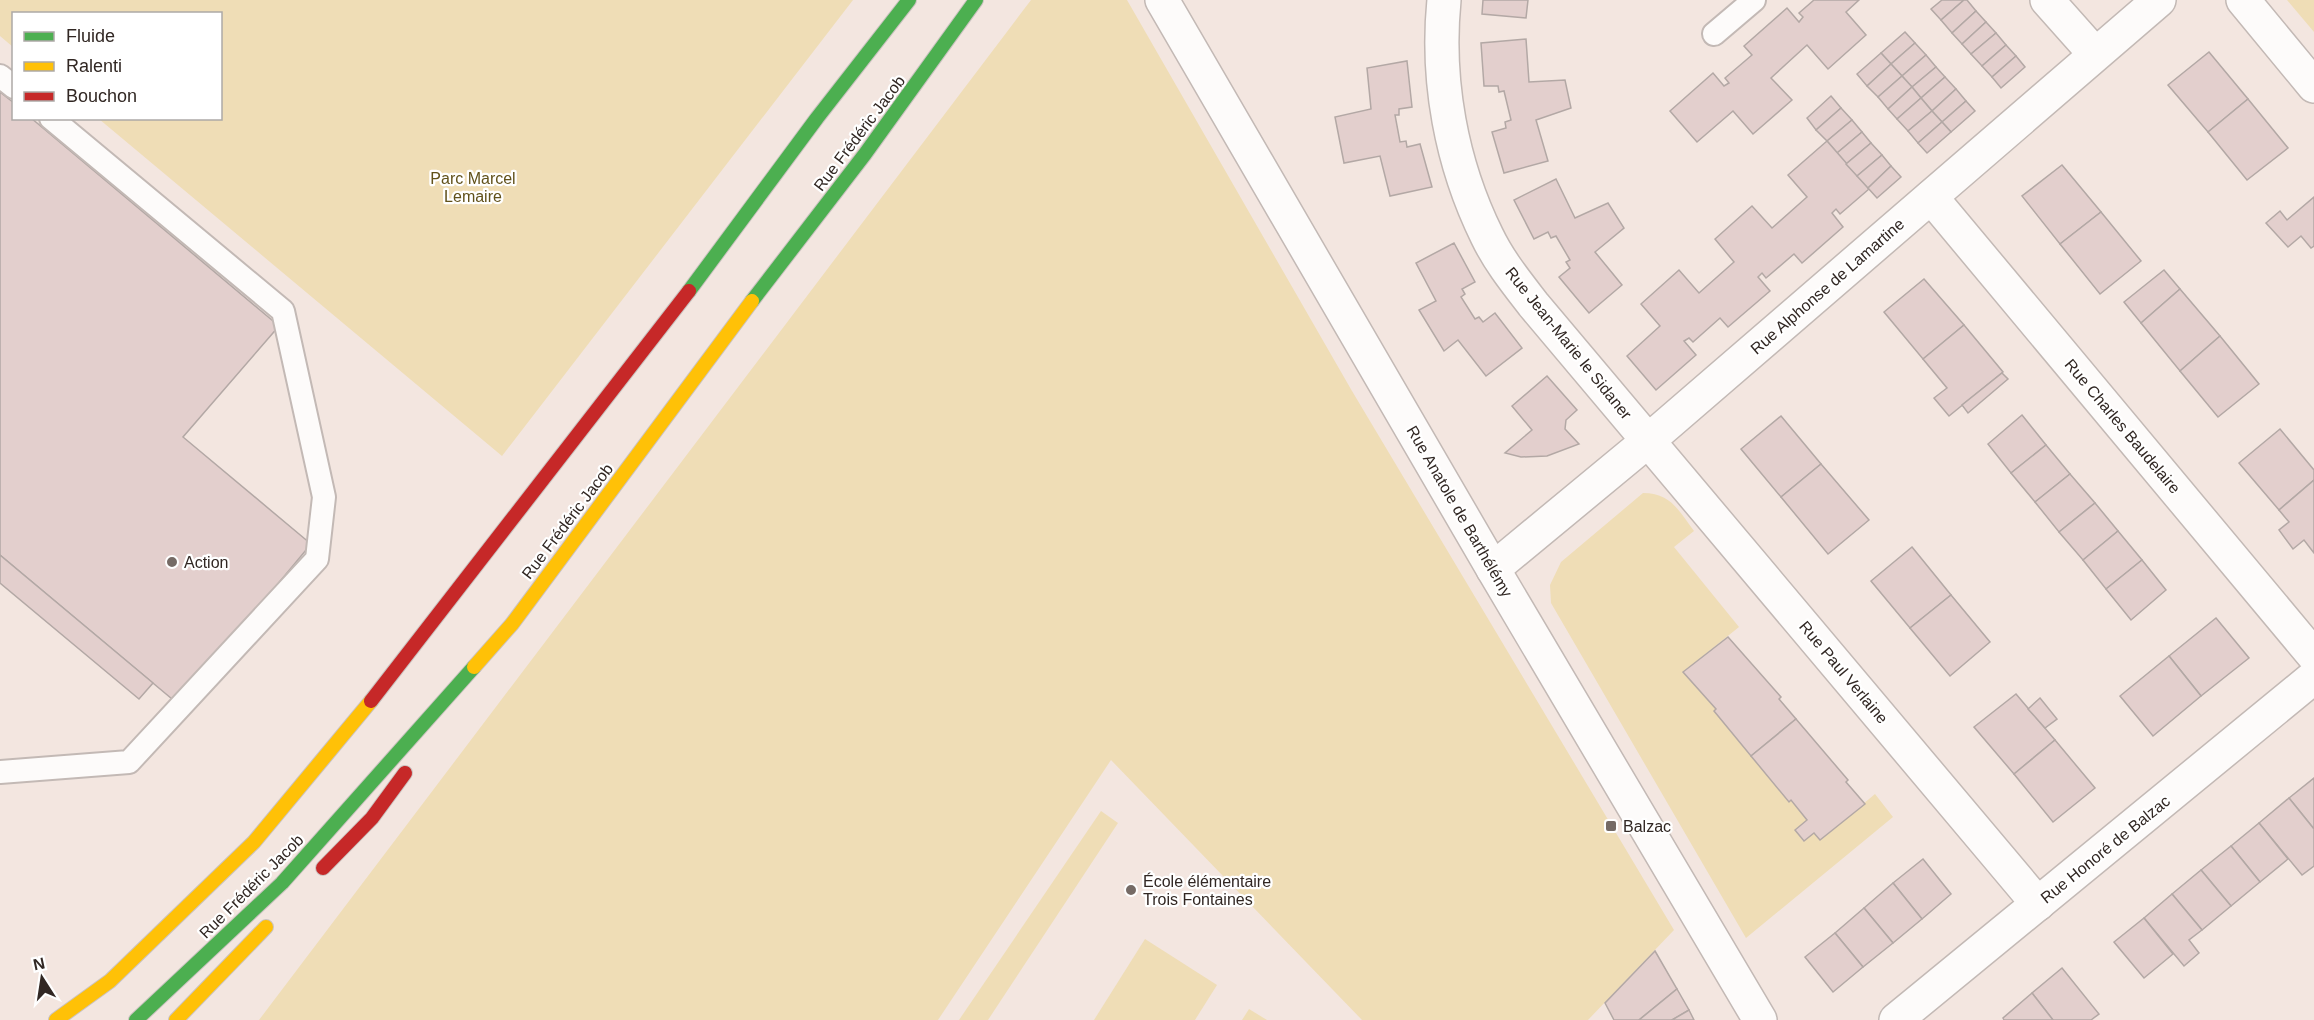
<svg xmlns="http://www.w3.org/2000/svg" width="2314" height="1020" font-family="Arial,sans-serif">
  <rect width="100%" height="100%" fill="#f3e6e0"/>
  <g fill="#efddb6">
    <polygon points="0,0 853,0 502,456 99,119 220,118 220,14 14,14 13,47 0,36"/>
    <polygon points="1031,0 1127,0 1352,391 1674,930 1588,1020 1362,1020 1111,760 938,1020 259,1020"/>
    <polygon points="2287,0 2314,0 2314,32"/>
    <path d="M1643,493c28,0 36,18 51,38l-20,16 65,80 -56,45 33,37 -1,3 74,90 2,-2 16,20 -12,10 8,11 11,-8 6,7 55,-46 18,23 -147,121 -195,-335 -1,-18 11,-23z"/>
    <polygon points="1101,811 1118,823 988,1020 959,1020"/>
    <polygon points="1145,939 1217,985 1195,1020 1094,1020"/>
    <polygon points="1249,1009 1267,1020 1242,1020"/>
  </g>
  <g fill="#e3cfcd" stroke="#b3a8a5" stroke-width="1.5">
    <polygon points="1483,0 1528,0 1526,18 1482,14"/>
    <polygon points="1814,0 1859,0 1846,12 1866,35 1828,69 1807,45 1771,78 1792,100 1753,134 1733,111 1697,142 1670,111 1713,73 1724,86 1729,83 1725,78 1752,55 1744,46 1787,8 1799,22 1803,17 1799,13"/>
    <polygon points="1942,0 1964,0 1941,20 1931,9"/>
    <polygon points="1964,0 1967,0 1976,11 1952,33 1941,20"/>
    <polygon points="1976,11 1986,22 1962,44 1952,33"/>
    <polygon points="1986,22 1996,33 1971,54 1962,44"/>
    <polygon points="1905,32 1915,43 1891,64 1881,53"/>
    <polygon points="1996,33 2006,45 1982,66 1971,54"/>
    <polygon points="1526,39 1529,82 1565,80 1571,108 1536,120 1548,161 1504,173 1492,132 1506,128 1505,122 1511,120 1504,91 1499,92 1498,86 1484,86 1481,43"/>
    <polygon points="1915,43 1926,55 1902,76 1891,64"/>
    <polygon points="2006,45 2016,56 1992,77 1982,66"/>
    <polygon points="2209,52 2248,99 2208,132 2168,85"/>
    <polygon points="1881,53 1891,64 1867,86 1857,74"/>
    <polygon points="1926,55 1936,67 1912,87 1902,76"/>
    <polygon points="2016,56 2025,67 2001,88 1992,77"/>
    <polygon points="1407,61 1412,107 1399,109 1399,115 1395,115 1400,142 1406,141 1407,147 1420,144 1432,187 1390,196 1380,156 1344,163 1335,117 1371,109 1367,68"/>
    <polygon points="1891,64 1902,76 1878,97 1867,86"/>
    <polygon points="1936,67 1945,77 1921,98 1912,87"/>
    <polygon points="1902,76 1912,87 1888,109 1878,97"/>
    <polygon points="1945,77 1956,89 1932,111 1921,98"/>
    <polygon points="1912,87 1921,98 1897,119 1888,109"/>
    <polygon points="1956,89 1966,101 1942,122 1932,111"/>
    <polygon points="0,92 14,103 14,118 31,118 279,326 183,437 311,544 178,704 0,555"/>
    <polygon points="1831,96 1841,108 1816,130 1807,118"/>
    <polygon points="1921,98 1932,111 1908,131 1897,119"/>
    <polygon points="2248,99 2288,148 2247,180 2208,132"/>
    <polygon points="1966,101 1975,111 1951,132 1942,122"/>
    <polygon points="1841,108 1852,120 1827,141 1816,130"/>
    <polygon points="1932,111 1942,122 1918,143 1908,131"/>
    <polygon points="1852,120 1862,132 1837,153 1827,141"/>
    <polygon points="1942,122 1951,132 1927,153 1918,143"/>
    <polygon points="1862,132 1871,143 1846,164 1837,153"/>
    <polygon points="1827,141 1869,189 1840,214 1836,209 1832,213 1843,227 1802,263 1794,254 1766,278 1762,273 1758,277 1770,291 1728,327 1720,318 1693,342 1689,338 1684,341 1696,355 1656,390 1627,356 1660,326 1641,304 1679,270 1699,293 1734,262 1715,239 1752,206 1772,228 1807,197 1788,175"/>
    <polygon points="1871,143 1882,155 1857,176 1846,164"/>
    <polygon points="1882,155 1891,166 1868,188 1857,176"/>
    <polygon points="2062,165 2101,212 2060,244 2022,196"/>
    <polygon points="1891,166 1901,177 1877,198 1868,188"/>
    <polygon points="1556,179 1575,218 1608,203 1624,228 1595,252 1622,285 1589,313 1559,277 1570,268 1566,262 1570,260 1556,236 1551,238 1548,232 1534,239 1514,200"/>
    <polygon points="2314,197 2314,246 2311,248 2301,236 2288,247 2266,223 2280,211 2287,220"/>
    <polygon points="2101,212 2141,261 2100,294 2060,244"/>
    <polygon points="1454,243 1475,282 1462,289 1465,294 1461,297 1475,319 1479,317 1483,322 1495,313 1522,348 1486,376 1458,340 1444,351 1419,310 1436,301 1416,263"/>
    <polygon points="2164,270 2180,289 2141,323 2124,302"/>
    <polygon points="1924,279 1964,325 1923,359 1884,312"/>
    <polygon points="2180,289 2220,336 2180,371 2141,323"/>
    <polygon points="1964,325 2003,372 1949,416 1934,398 1947,388 1923,359"/>
    <polygon points="2220,336 2259,384 2218,417 2180,371"/>
    <polygon points="2002,373 2008,379 1968,413 1962,405"/>
    <polygon points="1547,376 1577,410 1566,420 1565,429 1579,444 1547,456 1521,457 1505,453 1532,430 1512,406"/>
    <polygon points="2022,415 2046,445 2011,473 1988,444"/>
    <polygon points="1781,416 1821,464 1781,497 1741,449"/>
    <polygon points="2280,429 2314,470 2314,480 2279,510 2239,463"/>
    <polygon points="2046,445 2070,474 2035,502 2011,473"/>
    <polygon points="1821,464 1869,520 1828,554 1781,497"/>
    <polygon points="2070,474 2095,503 2059,532 2035,502"/>
    <polygon points="2314,480 2314,553 2304,540 2293,549 2279,530 2289,522 2279,510"/>
    <polygon points="2095,503 2118,531 2083,560 2059,532"/>
    <polygon points="2118,531 2142,560 2106,589 2083,560"/>
    <polygon points="1912,547 1951,595 1910,628 1871,581"/>
    <polygon points="0,555 153,683 139,699 0,583"/>
    <polygon points="2142,560 2166,590 2131,620 2106,589"/>
    <polygon points="1951,595 1990,642 1950,676 1910,628"/>
    <polygon points="2216,618 2249,658 2201,696 2169,656"/>
    <polygon points="1728,637 1781,697 1779,699 1796,719 1751,756 1714,711 1716,709 1683,672"/>
    <polygon points="2169,656 2201,696 2153,736 2120,696"/>
    <polygon points="2016,694 2055,740 2014,774 1974,727"/>
    <polygon points="2040,698 2057,719 2045,728 2028,709"/>
    <polygon points="1796,719 1848,780 1846,782 1865,804 1820,840 1814,833 1804,841 1795,830 1807,820 1791,800 1789,802 1751,756"/>
    <polygon points="2055,740 2095,788 2053,822 2014,774"/>
    <polygon points="2314,778 2314,829 2289,798"/>
    <polygon points="2289,798 2314,829 2314,866 2302,875 2259,823"/>
    <polygon points="2259,823 2288,859 2260,882 2231,846"/>
    <polygon points="2231,846 2260,882 2231,906 2201,870"/>
    <polygon points="1923,859 1951,894 1922,919 1893,883"/>
    <polygon points="2201,870 2231,906 2202,930 2172,894"/>
    <polygon points="1893,883 1922,919 1893,943 1864,908"/>
    <polygon points="2172,894 2202,930 2189,940 2199,953 2184,966 2144,918"/>
    <polygon points="1864,908 1893,943 1863,967 1835,933"/>
    <polygon points="2144,918 2173,954 2144,978 2114,942"/>
    <polygon points="1835,933 1863,967 1833,992 1805,957"/>
    <polygon points="1655,951 1677,989 1639,1020 1614,1020 1605,1003"/>
    <polygon points="2062,968 2099,1014 2091,1020 2053,1020 2032,993"/>
    <polygon points="1677,989 1689,1010 1672,1020 1639,1020"/>
    <polygon points="2032,993 2053,1020 2004,1020 2003,1018"/>
    <polygon points="1689,1010 1694,1020 1672,1020"/>
  </g>
  <g fill="none" stroke-linecap="round" stroke-linejoin="round">
    <defs>
      <g id="lane">
        <polyline points="1714,34 1754,0"/>
        <polyline points="0,76 14,87"/>
        <polyline points="0,772 129,762 317,559 324,497 283,311 51,118"/>
      </g>
      <g id="street">
        <polyline points="1162,0 1493,569 1760,1020"/>
        <path d="M1444,0c-8,80 7,163 43,236 12,25 29,46 46,68l505,600"/>
        <polyline points="2047,0 2095,54"/>
        <polyline points="2243,0 2314,86"/>
        <polyline points="1931,197 2314,656"/>
        <polyline points="1493,569 1649,440 2159,0"/>
        <polyline points="1896,1020 2314,677"/>
      </g>
      <g id="fast">
        <polyline points="689,291 817,118 909,0"/>
        <polyline points="752,301 865,154 976,0"/>
        <polyline points="136,1020 282,883 474,667"/>
      </g>
      <g id="slow">
        <polyline points="474,667 512,624 752,301"/>
        <polyline points="56,1020 110,981 254,842 371,701"/>
        <polyline points="176,1020 266,927"/>
      </g>
      <g id="jam">
        <polyline points="371,701 689,291"/>
        <polyline points="323,868 372,818 405,773"/>
      </g>
    </defs>
    <use href="#lane" stroke="#c3b9b5" stroke-width="26"/>
    <use href="#street" stroke="#c3b9b5" stroke-width="36"/>
    <use href="#fast" stroke="#cac3c0" stroke-width="16"/>
    <use href="#slow" stroke="#cac3c0" stroke-width="16"/>
    <use href="#jam" stroke="#cac3c0" stroke-width="16"/>
    <use href="#lane" stroke="#fdfbfa" stroke-width="22"/>
    <use href="#street" stroke="#fdfbfa" stroke-width="33"/>
    <use href="#fast" stroke="#4caf50" stroke-width="14"/>
    <use href="#slow" stroke="#ffc107" stroke-width="14"/>
    <use href="#jam" stroke="#c62828" stroke-width="14"/>
  </g>
  <g fill="#756a65" stroke="#fff" stroke-width="2">
    <circle cx="172" cy="562" r="6"/>
    <rect x="1605" y="820" width="12" height="12" rx="3"/>
    <circle cx="1131" cy="890" r="6"/>
  </g>
  <g text-anchor="middle" stroke-width="4.5" stroke-linejoin="round" paint-order="stroke">
    <g font-size="16" fill="#312723" stroke="#fff">
      <text transform="translate(859 133) rotate(-53)" y="6">Rue Frédéric Jacob</text>
      <text transform="translate(1827 286) rotate(-41)" y="6">Rue Alphonse de Lamartine</text>
      <text transform="translate(1569 343) rotate(51)" y="6">Rue Jean-Marie le Sidaner</text>
      <text transform="translate(2123 426) rotate(50)" y="6">Rue Charles Baudelaire</text>
      <text transform="translate(1460 511) rotate(60)" y="6">Rue Anatole de Barthélémy</text>
      <text transform="translate(567 521) rotate(-53)" y="6">Rue Frédéric Jacob</text>
      <text transform="translate(1844 672) rotate(50)" y="6">Rue Paul Verlaine</text>
      <text transform="translate(2105 849) rotate(-39)" y="6">Rue Honoré de Balzac</text>
      <text transform="translate(251 886) rotate(-45)" y="6">Rue Frédéric Jacob</text>
    </g>
    <g font-size="16" fill="#61511a" stroke="#fff">
      <text x="473" y="184">Parc Marcel<tspan x="473" dy="18">Lemaire</tspan></text>
    </g>
    <g font-size="16" fill="#312723" stroke="#fff" text-anchor="start">
      <text x="184" y="568">Action</text>
      <text x="1623" y="832">Balzac</text>
      <text x="1143" y="887">École élémentaire<tspan x="1143" dy="18">Trois Fontaines</tspan></text>
    </g>
  </g>
  <rect x="12" y="12" width="210" height="108" fill="#ffffff" stroke="#ada9a7" stroke-width="1.5"/>
  <rect x="24" y="32" width="30" height="9" fill="#4caf50" stroke="#ada9a7" stroke-width="1.5"/>
  <text x="66" y="42" font-size="18" fill="#312723">Fluide</text>
  <rect x="24" y="62" width="30" height="9" fill="#ffc107" stroke="#ada9a7" stroke-width="1.5"/>
  <text x="66" y="72" font-size="18" fill="#312723">Ralenti</text>
  <rect x="24" y="92" width="30" height="9" fill="#c62828" stroke="#ada9a7" stroke-width="1.5"/>
  <text x="66" y="102" font-size="18" fill="#312723">Bouchon</text>
  <g transform="translate(42 978) rotate(348)" stroke="#ffffff" stroke-width="4.5" paint-order="stroke">
  <path d="M0-4.5L10 22L0 15L-10 22Z" fill="#312723"/>
  <text y="-9" font-size="16" font-weight="bold" text-anchor="middle" fill="#312723">N</text>
  </g>
</svg>
